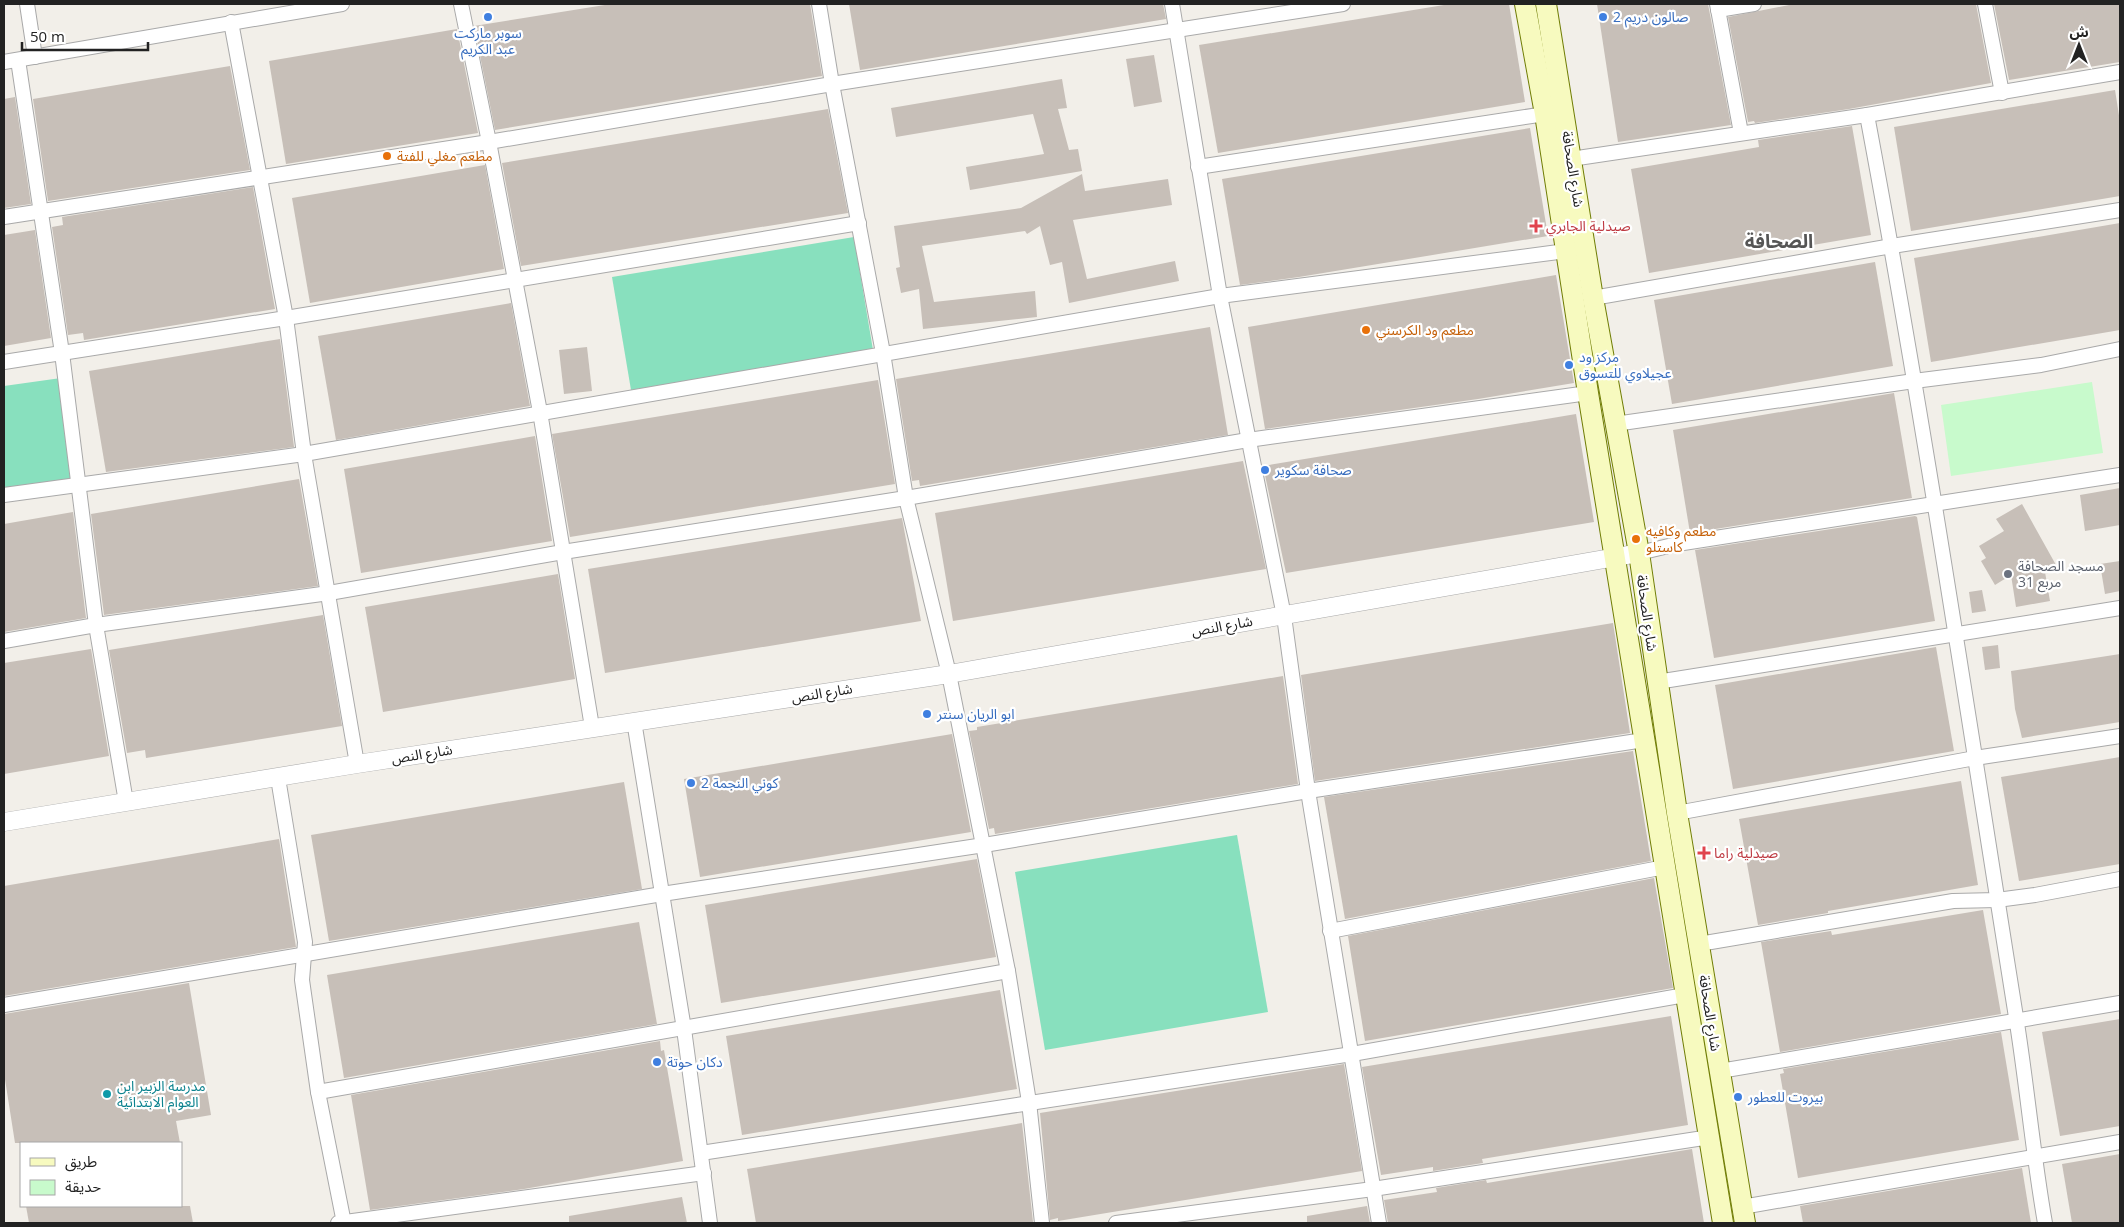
<svg xmlns="http://www.w3.org/2000/svg" width="2124" height="1227" font-family="'Open Sans','Noto Sans Arabic',sans-serif">
  <rect width="100%" height="100%" fill="#f2efe9"/>
  <polygon fill="#c8facc" points="2092,382 2103,453 1951,476 1941,405"/>
  <g fill="#88e0be">
    <polygon points="854,237 873,350 631,390 612,277"/>
    <polygon points="61,378 78,490 4,501 4,386"/>
    <polygon points="1237,835 1268,1012 1045,1050 1015,872"/>
  </g>
  <g fill="#c7bfb8">
    <polygon points="611,4 810,4 822,76 495,130 474,26"/>
    <polygon points="849,4 1163,4 1166,19 860,70"/>
    <polygon points="1450,4 1509,4 1525,102 1218,153 1199,45"/>
    <polygon points="1597,4 1708,4 1731,125 1618,142"/>
    <polygon points="1794,4 1976,4 1991,83 1849,109 1755,123 1754,121 1748,122 1728,17"/>
    <polygon points="1994,4 2120,4 2120,62 2009,80"/>
    <polygon points="457,29 478,133 286,164 269,61"/>
    <polygon points="1154,55 1162,102 1134,107 1126,59"/>
    <polygon points="230,66 250,170 48,201 33,99"/>
    <polygon points="1062,79 1067,108 1058,109 1069,150 1078,149 1082,171 970,190 966,167 1044,154 1033,114 896,137 891,108"/>
    <polygon points="2115,90 2120,122 2120,196 1911,231 1894,127"/>
    <polygon points="15,97 31,204 4,208 4,99"/>
    <polygon points="828,109 848,213 521,266 502,163"/>
    <polygon points="1852,126 1871,235 1649,273 1631,169 1759,147 1758,140"/>
    <polygon points="1530,128 1548,236 1299,277 1240,285 1222,179"/>
    <polygon points="485,165 504,269 310,303 292,198"/>
    <polygon points="1082,174 1085,191 1168,179 1172,205 1073,220 1087,279 1175,261 1179,281 1069,303 1062,262 1050,265 1040,226 1027,234 1025,231 922,246 934,302 1035,291 1037,317 923,329 919,289 901,293 896,268 900,267 894,226 1021,208"/>
    <polygon points="253,187 275,309 84,340 83,333 68,335 52,227 63,225 62,217"/>
    <polygon points="2120,223 2120,330 1931,362 1914,258"/>
    <polygon points="35,230 51,338 4,346 4,235"/>
    <polygon points="1875,262 1893,366 1672,404 1654,300"/>
    <polygon points="1556,275 1574,383 1478,399 1265,429 1248,327"/>
    <polygon points="511,303 530,406 336,440 318,336"/>
    <polygon points="1210,327 1228,435 920,486 919,480 912,481 896,379"/>
    <polygon points="280,339 294,447 106,472 89,371"/>
    <polygon points="587,347 592,391 564,394 559,350"/>
    <polygon points="878,380 895,484 570,537 552,434"/>
    <polygon points="1894,393 1912,498 1690,533 1673,430"/>
    <polygon points="1576,414 1594,522 1286,573 1263,466"/>
    <polygon points="535,436 552,541 361,573 344,469"/>
    <polygon points="1243,461 1266,569 953,621 935,513"/>
    <polygon points="299,479 318,586 104,615 91,514"/>
    <polygon points="2120,488 2120,525 2085,531 2080,495"/>
    <polygon points="2022,504 2056,565 2045,572 2050,601 2016,607 2011,575 1995,585 1981,561 1986,558 1979,546 2004,531 1996,519"/>
    <polygon points="73,512 86,618 4,632 4,524"/>
    <polygon points="1915,516 1917,517 1935,621 1714,658 1695,550"/>
    <polygon points="902,518 921,621 605,673 588,569"/>
    <polygon points="2120,561 2120,591 2105,594 2100,564"/>
    <polygon points="558,574 575,679 383,712 365,607"/>
    <polygon points="1982,590 1986,611 1972,613 1969,592"/>
    <polygon points="323,615 342,726 146,758 145,750 127,753 109,650"/>
    <polygon points="1613,623 1630,733 1315,781 1301,675"/>
    <polygon points="1998,645 2000,668 1985,670 1982,647"/>
    <polygon points="1936,647 1954,751 1733,789 1715,685"/>
    <polygon points="91,649 109,756 4,774 4,663"/>
    <polygon points="2120,654 2120,722 2022,738 2015,709 2011,671"/>
    <polygon points="1283,676 1298,784 995,834 994,828 989,829 969,731 977,730 977,727"/>
    <polygon points="952,734 971,832 700,877 684,779"/>
    <polygon points="1633,751 1651,861 1345,919 1324,797"/>
    <polygon points="2120,757 2120,864 2019,881 2001,777"/>
    <polygon points="1961,781 1978,885 1828,911 1828,913 1758,925 1739,819"/>
    <polygon points="624,782 642,889 329,941 311,835"/>
    <polygon points="279,839 296,947 4,996 4,886"/>
    <polygon points="977,859 996,957 721,1003 705,905"/>
    <polygon points="1654,878 1673,988 1365,1041 1348,936"/>
    <polygon points="1983,910 2001,1014 1780,1052 1761,942 1831,931 1832,935"/>
    <polygon points="639,922 657,1024 344,1078 327,975"/>
    <polygon points="189,983 211,1115 176,1121 180,1143 15,1143 4,1073 4,1014"/>
    <polygon points="1000,990 1017,1089 742,1135 726,1036"/>
    <polygon points="1671,1016 1688,1125 1482,1159 1483,1163 1433,1171 1433,1167 1381,1175 1362,1067"/>
    <polygon points="2120,1019 2120,1126 2060,1136 2042,1032"/>
    <polygon points="2001,1032 2019,1140 1798,1178 1780,1074 1784,1073 1783,1069"/>
    <polygon points="660,1041 661,1051 664,1050 683,1161 524,1189 370,1210 351,1095"/>
    <polygon points="1344,1064 1362,1171 1058,1221 1058,1218 1050,1220 1040,1113"/>
    <polygon points="1022,1123 1033,1222 756,1223 747,1169"/>
    <polygon points="1692,1149 1704,1223 1388,1223 1384,1200 1437,1192 1436,1188 1486,1180 1487,1183"/>
    <polygon points="2120,1154 2120,1223 2072,1223 2062,1164"/>
    <polygon points="2022,1168 2031,1223 1803,1223 1800,1206"/>
    <polygon points="682,1197 687,1223 569,1223 569,1216"/>
    <polygon points="26,1206 190,1206 193,1223 29,1223"/>
    <polygon points="1367,1206 1370,1223 1307,1223 1307,1216"/>
  </g>
  <g fill="none" stroke-linecap="round" stroke-linejoin="round">
    <defs>
      <g id="minor">
        <polyline points="27,4 35,57"/>
        <polyline points="461,4 489,142 540,412 592,727"/>
        <polyline points="819,4 832,84 883,353 906,498 949,674 1008,971 1029,1102 1042,1223"/>
        <polyline points="1172,4 1220,296 1284,616 1308,791 1379,1223"/>
        <polyline points="1717,4 1741,133"/>
        <polyline points="1985,4 2002,93"/>
        <polyline points="1718,10 1754,4"/>
        <polyline points="231,22 286,318 304,454 357,764"/>
        <polyline points="18,60 62,353 96,625 126,802"/>
        <polyline points="4,62 342,4"/>
        <path d="M1867,115c56,299 101,601 149,902 11,68 17,138 29,206"/>
        <polyline points="1571,159 1867,115 2120,72"/>
        <polyline points="1198,167 1545,114"/>
        <polyline points="4,217 489,142 832,84 1343,4"/>
        <polyline points="1593,298 1892,246 2120,210"/>
        <polyline points="4,362 286,318 859,223"/>
        <polyline points="1615,424 1914,381 2041,365 2120,349"/>
        <polyline points="4,495 304,454 1220,296 1566,251"/>
        <polyline points="1639,553 1677,544 2120,475"/>
        <polyline points="4,641 96,625 329,593 563,552 906,498 1248,440 1588,393"/>
        <polyline points="1657,682 2120,608"/>
        <polyline points="634,721 684,1029 710,1223"/>
        <polyline points="278,778 305,942 302,980 318,1092 344,1223"/>
        <polyline points="1677,813 1975,758 2120,736"/>
        <polyline points="1330,931 1665,867"/>
        <polyline points="1699,944 1953,901 1997,900 2035,895 2120,879"/>
        <polyline points="4,1005 662,894 984,845 1308,791 1644,740"/>
        <polyline points="1720,1071 2120,1003"/>
        <polyline points="318,1092 1008,971"/>
        <polyline points="701,1153 1352,1054 1685,995"/>
        <polyline points="1742,1207 2120,1142"/>
        <polyline points="338,1223 704,1173"/>
        <polyline points="1116,1223 1373,1189 1710,1137"/>
      </g>
      <polyline id="tertiary" points="4,822 357,764 949,674 1639,553"/>
      <g id="secondary">
        <polyline points="1525,4 1545,114 1588,393 1723,1223"/>
        <polyline points="1546,4 1593,298 1639,553 1677,813 1745,1223"/>
      </g>
    </defs>
    <use href="#minor" stroke="#a9a9a9" stroke-width="16"/>
    <use href="#tertiary" stroke="#a9a9a9" stroke-width="19"/>
    <use href="#secondary" stroke="#707d05" stroke-width="22"/>
    <use href="#minor" stroke="#fff" stroke-width="14"/>
    <use href="#tertiary" stroke="#fff" stroke-width="18"/>
    <use href="#secondary" stroke="#f7fabf" stroke-width="20"/>
  </g>
  <g fill="#3f7fe0" stroke="#fff" stroke-width="2">
    <circle cx="488" cy="17" r="5"/>
    <circle cx="1603" cy="17" r="5"/>
    <circle cx="1569" cy="365" r="5"/>
    <circle cx="1265" cy="470" r="5"/>
    <circle cx="927" cy="714" r="5"/>
    <circle cx="691" cy="783" r="5"/>
    <circle cx="657" cy="1062" r="5"/>
    <circle cx="1738" cy="1097" r="5"/>
  </g>
  <g fill="#e8710a" stroke="#fff" stroke-width="2">
    <circle cx="387" cy="156" r="5"/>
    <circle cx="1366" cy="330" r="5"/>
    <circle cx="1636" cy="539" r="5"/>
  </g>
  <g fill="#e0444e" stroke="#fff" stroke-width="2">
    <path d="M1533.5 218.5h5v5h5v5h-5v5h-5v-5h-5v-5h5z"/>
    <path d="M1701.5 845.5h5v5h5v5h-5v5h-5v-5h-5v-5h5z"/>
  </g>
  <circle fill="#6b7280" stroke="#fff" stroke-width="2" cx="2008" cy="574" r="5"/>
  <circle fill="#0f9aa8" stroke="#fff" stroke-width="2" cx="107" cy="1094" r="5"/>
  <g text-anchor="middle" stroke-width="4.5" stroke-linejoin="round" paint-order="stroke">
    <g font-size="14" fill="#366cbe" stroke="#fff" text-anchor="start">
      <text x="1613" y="22">صالون دريم 2</text>
      <text x="488" y="38" text-anchor="middle">سوبر ماركت<tspan x="488" dy="16">عبد الكريم</tspan></text>
      <text x="1579" y="362">مركز ود<tspan x="1579" dy="16">عجيلاوي للتسوق</tspan></text>
      <text x="1275" y="475">صحافة سكوير</text>
      <text x="937" y="719">ابو الريان سنتر</text>
      <text x="701" y="788">كوني النجمة 2</text>
      <text x="667" y="1067">دكان حوتة</text>
      <text x="1748" y="1102">بيروت للعطور</text>
    </g>
    <g font-size="14" fill="#c56008" stroke="#fff" text-anchor="start">
      <text x="397" y="161">مطعم مغلي للفتة</text>
      <text x="1376" y="335">مطعم ود الكرسني</text>
      <text x="1646" y="536">مطعم وكافيه<tspan x="1646" dy="16">كاستلو</tspan></text>
    </g>
    <g font-size="14" fill="#222" stroke="#fff">
      <text transform="translate(1573 169) rotate(81)" y="5">شارع الصحافة</text>
      <text transform="translate(1647 613) rotate(82)" y="5">شارع الصحافة</text>
      <text transform="translate(1222 626) rotate(-10)" y="5">شارع النص</text>
      <text transform="translate(822 693) rotate(-9)" y="5">شارع النص</text>
      <text transform="translate(422 754) rotate(-9)" y="5">شارع النص</text>
      <text transform="translate(1710 1013) rotate(81)" y="5">شارع الصحافة</text>
    </g>
    <g font-size="14" fill="#be3a42" stroke="#fff" text-anchor="start">
      <text x="1546" y="231">صيدلية الجابري</text>
      <text x="1714" y="858">صيدلية راما</text>
    </g>
    <g font-size="14" fill="#5b616d" stroke="#fff" text-anchor="start">
      <text x="2018" y="571">مسجد الصحافة<tspan x="2018" dy="16">مربع 31</tspan></text>
    </g>
    <g font-size="14" fill="#0d838f" stroke="#fff" text-anchor="start">
      <text x="117" y="1091">مدرسة الزبير ابن<tspan x="117" dy="16">العوام الابتدائية</tspan></text>
    </g>
    <g font-size="19" font-weight="bold" fill="#555" stroke="#fff">
      <text x="1779" y="248">الصحافة</text>
    </g>
  </g>
  <rect width="2124" height="1227" fill="none" stroke="#222222" stroke-width="10"/>
  <rect x="20" y="1142" width="162" height="65" fill="#ffffff" stroke="#a7a7a7"/>
  <rect x="30" y="1158" width="25" height="8" fill="#f7fabf" stroke="#a7a7a7"/>
  <text x="65" y="1167" font-size="15" fill="#222222">طريق</text>
  <rect x="30" y="1180" width="25" height="15" fill="#c8facc" stroke="#a7a7a7"/>
  <text x="65" y="1192" font-size="15" fill="#222222">حديقة</text>
  <g transform="translate(2079 45)" stroke="#ffffff" stroke-width="4" paint-order="stroke">
  <path d="M0-4L9 19L0 12L-9 19Z" fill="#222222"/>
  <text y="-8" font-size="14" font-weight="bold" text-anchor="middle" fill="#222222">ش</text>
  </g>
  <path d="M22 42v8h126v-8" fill="none" stroke="#222222" stroke-width="2.5"/>
  <text x="30" y="42" font-size="15" fill="#222222" stroke="#ffffff" stroke-width="4" paint-order="stroke">50 m</text>
</svg>
